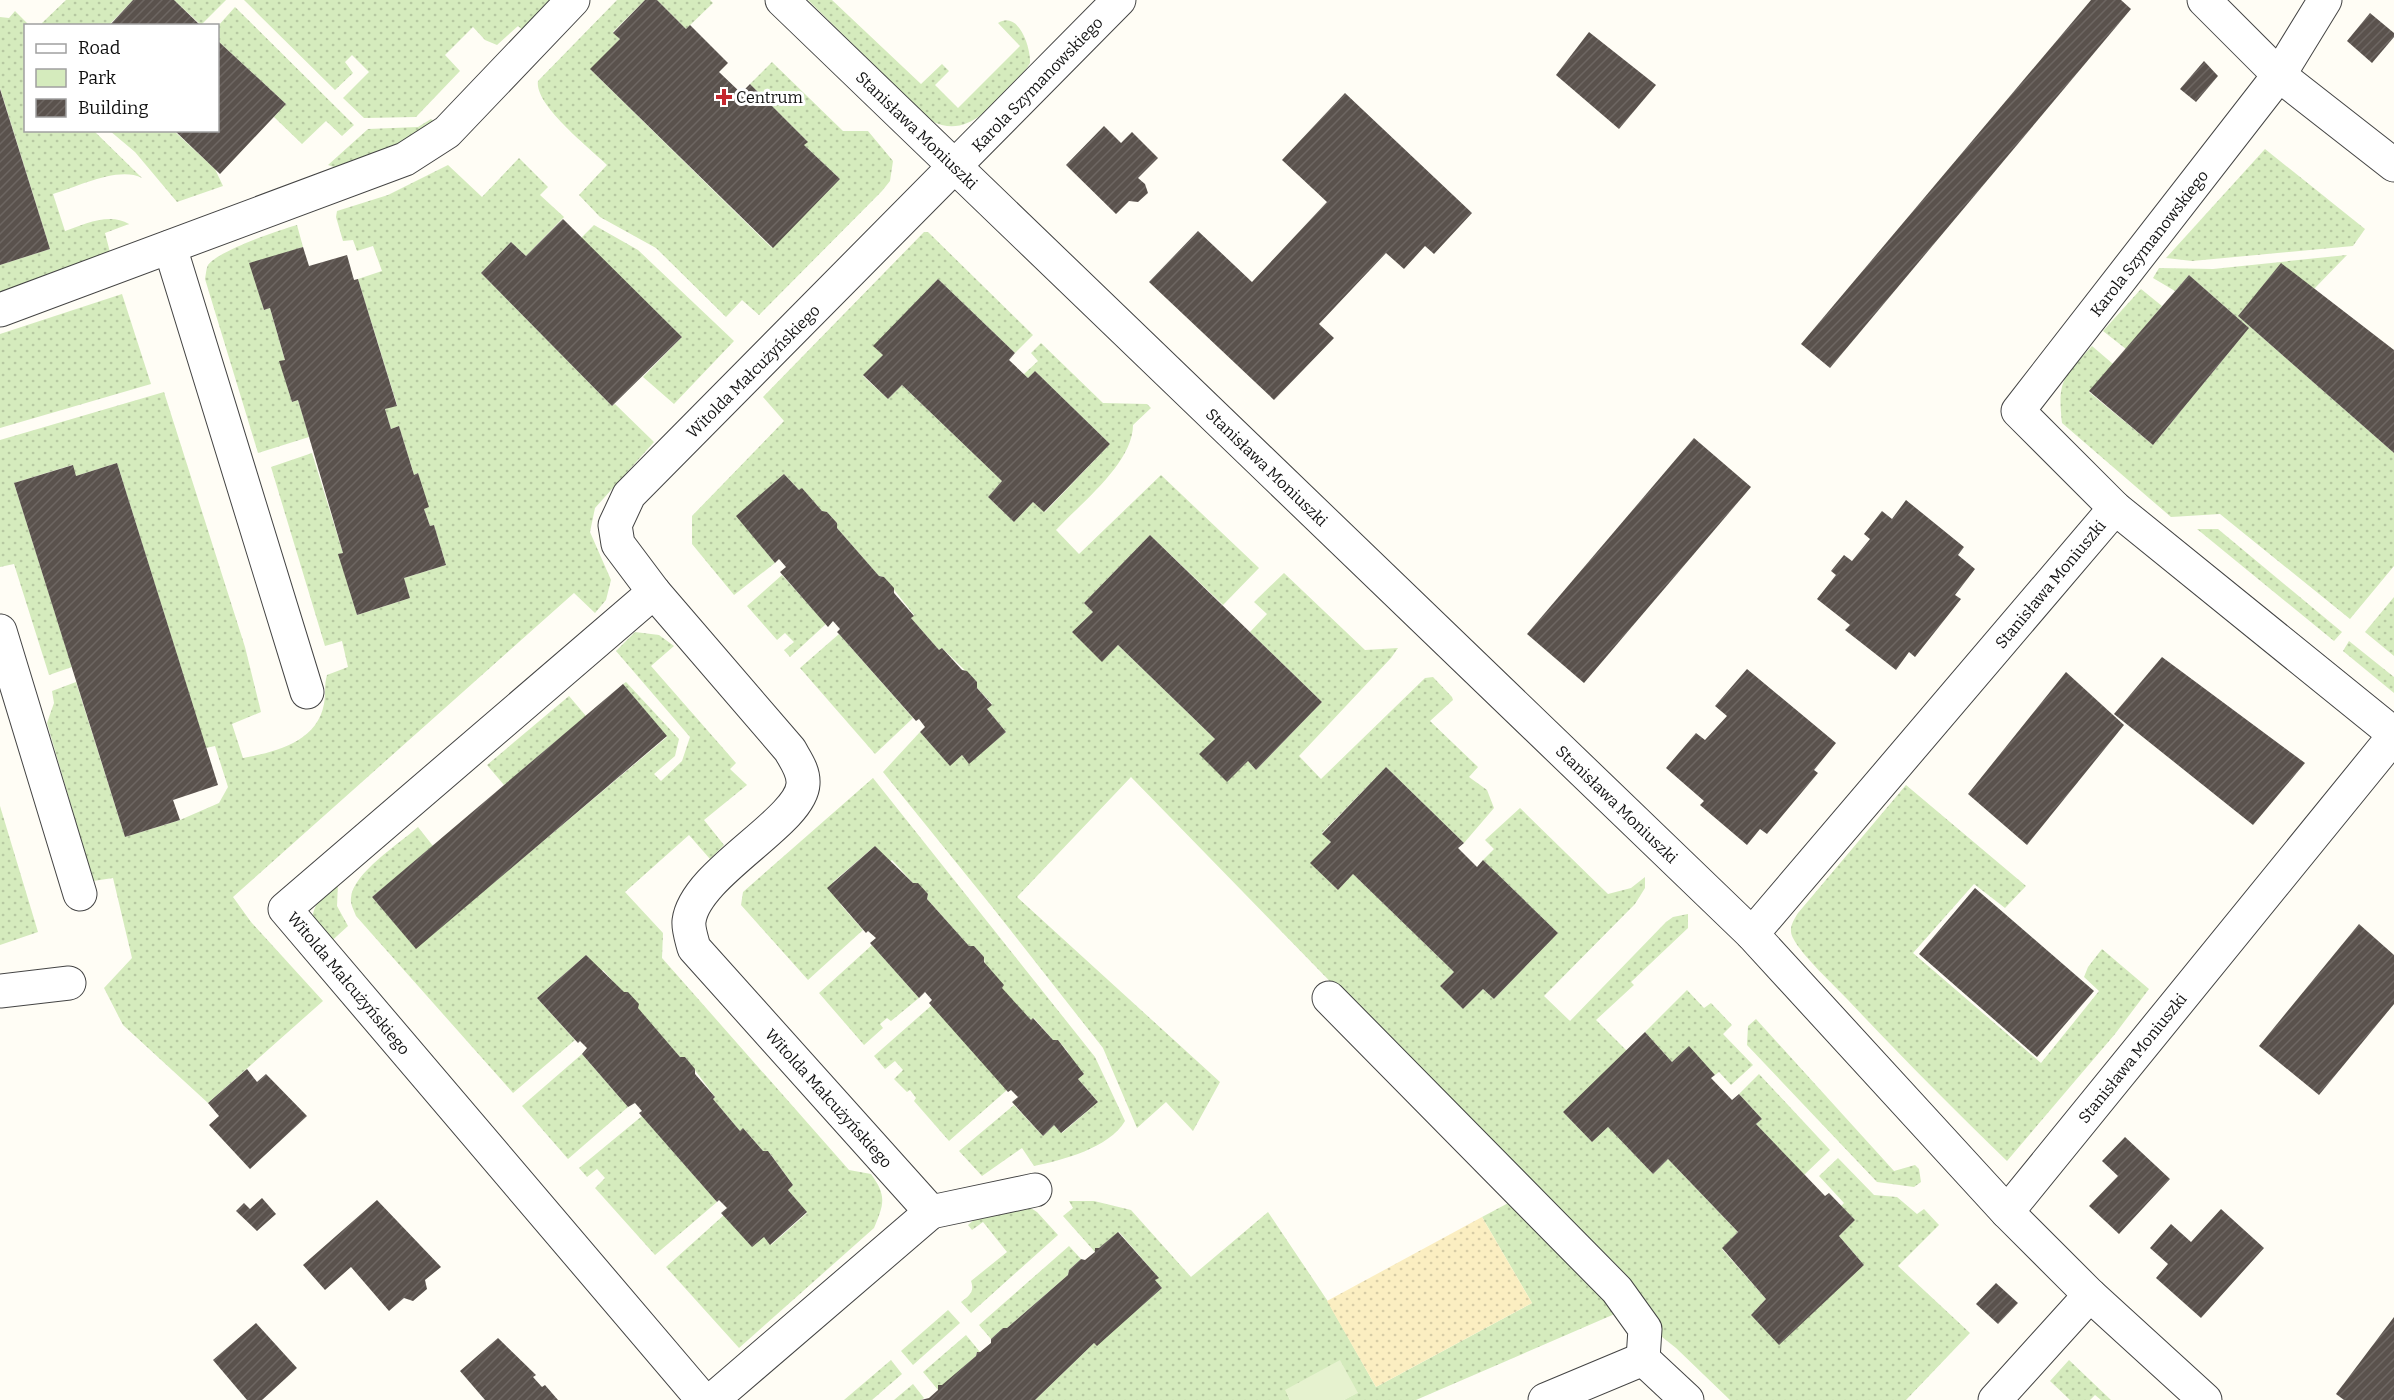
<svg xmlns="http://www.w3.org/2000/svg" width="2394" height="1400" font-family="Bitter,serif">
  <defs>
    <pattern id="green-dots" width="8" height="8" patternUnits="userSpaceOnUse" patternTransform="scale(1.5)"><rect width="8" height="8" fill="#d5ebbd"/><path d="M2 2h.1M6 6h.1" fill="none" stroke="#b6c8a1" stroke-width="1.8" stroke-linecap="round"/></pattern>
    <pattern id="sand-dots" width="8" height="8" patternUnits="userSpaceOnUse" patternTransform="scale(1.5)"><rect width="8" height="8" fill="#fbeec1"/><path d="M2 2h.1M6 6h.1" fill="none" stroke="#d6cba5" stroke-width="1.8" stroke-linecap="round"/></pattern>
    <pattern id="building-hatch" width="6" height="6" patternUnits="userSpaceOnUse" patternTransform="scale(1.5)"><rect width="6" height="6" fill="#5a524d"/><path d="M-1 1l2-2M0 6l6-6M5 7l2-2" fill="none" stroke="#6d6662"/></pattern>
  </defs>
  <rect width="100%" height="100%" fill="#fffdf5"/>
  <g fill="url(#green-dots)">
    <polygon points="66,0 133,0 109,25 44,26 42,23"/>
    <polygon points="174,0 226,0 201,25"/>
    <polygon points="244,0 555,0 524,31 518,26 497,45 485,40 473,27 445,55 460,71 416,117 364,118 343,98 369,72 352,55 345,62 353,73 335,90"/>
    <path d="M617,0h28l-32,32 7,7 -29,31 181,178 68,-69 -36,-34 3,-4 -57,-57 22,-22 71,69h25l25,30 -3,20 -8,10 -123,124 -17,-15 -16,17 -70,-69 -56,-31 -21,-22 28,-30c-17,-17 -73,-60 -69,-84z"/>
    <polygon points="657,0 710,0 713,3 686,29"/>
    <path d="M808,0h24l89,84 21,-20 7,7 -14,14 23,23 62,-62 -22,-23c21,-13 33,25 32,40 -5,10 -16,19 -24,28 -21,22 -42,46 -75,30z"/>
    <polygon points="235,7 354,125 342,136 326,121 302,144 274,117 286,104 218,41 218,26"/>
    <path d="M15,11l14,14 -3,1v104l68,1 48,47c-24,-12 -64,9 -89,16l12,37c19,-7 45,-19 64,-7l-24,9 7,27 -112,40v-35l50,-16 -50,-161v-71l9,1z"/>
    <polygon points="431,119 435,122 398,146 337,168 328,165 368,129 418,127"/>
    <polygon points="110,131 174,131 215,169 223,186 177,202 135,152"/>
    <polygon points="2265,149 2365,229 2353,246 2192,261 2166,258"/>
    <path d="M519,158l29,29 -8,8 24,22 -38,39 -15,-14 -30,31 131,133 3,-2 39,38 -59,66 -5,24 21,48 -5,20 -11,13 -21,-20 -341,304 18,25 72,79 -115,102 -85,-78 -19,-37 28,-30 -19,-80 -20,3 -46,-158 7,-20 -2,-12 24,-9 49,155 55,-17 39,-17 9,-16 -13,-41 -9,2 -89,-285 -41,13 -4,-11 -58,18 58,184 -23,8 -35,-111 -14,3v-127l164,-48 81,255 16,65 -29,12 11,34c33,-6 74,-16 81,-54 2,-10 0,-19 3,-29l21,-8 -6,-26 -17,5 -54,-179 41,-14 31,100 -4,1 18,61 53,-17 -6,-20 42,-13 -12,-40 -4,1 -6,-17 4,-2 -10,-34 -4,2 -15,-49 -8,3 -6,-20 12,-4 -39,-126 24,-8 -9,-25 -16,5 -4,-11 -10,1 -7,-24 1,-6 51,-16 60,-30 34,32z"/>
    <path d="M297,225l6,22 -53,17 14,46 6,-2 15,52 -5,2 12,40 6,-2 11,37 -51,16 -53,-174c1,-5 1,-10 3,-14 10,-14 71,-35 89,-40z"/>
    <polygon points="594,225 638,250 734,341 674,404 643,377 682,337 581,238"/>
    <path d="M924,232h4l105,103 -18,18 -77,-74 -64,67 9,9 -20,21 25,23 14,-14 100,96 -14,16 26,25 19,-20 12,10 65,-68 -75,-73 -7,7 -4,-4 14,-13 -7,-8 10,-10 62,60 44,1 4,4 -18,17c0,38 -52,78 -77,105l23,24 82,-79 98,93 -36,37 -73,-70 -66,68 9,9 -21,20 30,29 16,-16 97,94 -15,15 27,27 21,-20 8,9 66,-68 -72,-70 17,-18 -13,-12 30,-29 81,77 33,-2 -7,10 -92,98 22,23 104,-101 8,-1 19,20 1,3 -23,21 48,46 -9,10 18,13 7,18 -30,35 -78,-76 -64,66 9,9 -20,21 27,27 15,-16 101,98 -14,14 23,23 20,-20 11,10 64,-66 -75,-73 11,-11 -9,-9 35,-32 88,86 23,-6 14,-11v11l-10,16 -91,92 26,25 96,-99 7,-5 15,-3v14l-57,54 3,3 -38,35 31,31 -64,61 29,30 16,-15 45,47 15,-15 70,73 -16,17 44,50 -15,16 28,29 85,-79 -25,-29 16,-16 -14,-14 3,-3 -25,-27 19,-18 36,37 23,2 20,17 7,-5 15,16 -41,41 72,67 -64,67h-176l-54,-52 -24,-19 -37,-55 -484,-497 -114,120 203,185 -27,49 -27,-29 -29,26 -34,-80 -110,-140 -110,-136 37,-40 30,33 12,-10 7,8 37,-31 -19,-23 5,-5 -15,-16v-6l-35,-34 -3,2 -28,-32 3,-3 -30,-38 -5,-1 -42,-48v-5l-10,-11 -5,-1 -20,-23 -3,2 -15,-16 -47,42 38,47 -41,32 -42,-51v-28l92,-95 -21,-24z"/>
    <path d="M2347,255l-33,34 -33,-25 -43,52 156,137v113l-44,53 -130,-105 -49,3 -109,-94c-5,-44 2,-46 30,-77l21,18 -24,28 64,53 96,-117 -60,-53 -14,16 -22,-13 6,-10 54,1z"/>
    <polygon points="2141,289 2162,306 2126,349 2103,331"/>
    <polygon points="122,294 151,384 0,428 0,334"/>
    <polygon points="2197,529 2218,529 2342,632 2334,641"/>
    <polygon points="782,575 826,624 790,657 784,650 794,642 785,633 777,640 747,606"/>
    <polygon points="2394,597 2394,656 2365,632"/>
    <path d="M635,632l24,3 15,11 -23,20 85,97 -6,6 17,16 -43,35 20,25 -14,14 -21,-24 -64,57 38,41 -1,25 187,212 22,4c16,22 13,30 3,54l-135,120 -73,-81 58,-52 40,22 7,8 36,-32 -19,-23 5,-5 -24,-33 -6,-1 -19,-22 -4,2 -27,-32 2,-2 -30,-40h-5l-77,-87 -2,2 -15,-17 -49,43 38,42 -62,53 -157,-177c-2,-6 -6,-12 -5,-18 1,-24 49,-55 67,-71l15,19 -61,51 44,51 251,-211 -44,-53 3,-2 53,57 -4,17 -21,18 7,7 21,-20 8,-24 -74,-86z"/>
    <polygon points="839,634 913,718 875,754 800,668"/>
    <polygon points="2349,641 2394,677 2394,693 2343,651"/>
    <polygon points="569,696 586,716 504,785 487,765"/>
    <path d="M873,778l222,279 30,64c-16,27 -62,39 -91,45l-12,-18 -40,28 -23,-25 55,-46 29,31 11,-11 8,8 36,-31 -20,-23 6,-5 -16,-17v-5l-10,-12h-5l-19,-22 -3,2c-12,-12 -48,-47 -47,-63l-10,-11h-5l-42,-47 1,-5 -15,-11 -21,-23 -3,2 -14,-16 -42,36 8,23 22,25 -55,50 -67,-75 2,-13z"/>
    <path d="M1906,785l120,101 -21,22 -31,-24 -61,69 128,110 58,-72 -15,-14 4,-10 14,-18 47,40 -34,45 -108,127c-55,-53 -107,-106 -159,-161 -14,-15 -46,-44 -55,-62 -5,-9 0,-17 5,-25z"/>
    <polygon points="0,806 38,932 0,945"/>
    <path d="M338,882l-1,24 11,20 -22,20c-4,-7 -11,-16 -13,-23 -3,-17 13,-32 25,-41z"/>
    <polygon points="872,945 919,998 891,1021 887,1018 880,1024 883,1028 864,1045 819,993"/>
    <polygon points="1687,990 1704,1008 1711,1003 1732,1025 1723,1034 1753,1065 1731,1085 1719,1072 1715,1075 1689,1047 1672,1062 1645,1032"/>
    <polygon points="932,1005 1007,1090 949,1141 914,1101 916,1098 910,1090 907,1092 894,1079 903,1070 895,1061 885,1069 874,1056"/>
    <polygon points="1756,1019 1894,1171 1915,1165 1919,1169 1921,1182 1914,1187 1877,1182 1747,1045 1748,1026"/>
    <polygon points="582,1054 628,1107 568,1159 522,1106"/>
    <polygon points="1759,1074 1830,1150 1804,1175 1756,1124 1762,1119 1739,1094"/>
    <polygon points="642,1116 717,1202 655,1255 595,1188 605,1178 597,1169 587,1177 579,1168"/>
    <polygon points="1514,1200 1617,1313 1416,1400 1344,1400 1358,1392 1287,1393 1290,1400 1035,1400 1094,1343 1097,1345 1162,1288 1155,1280 1158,1277 1119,1232 1099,1248 1095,1248 1095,1252 1063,1216 1073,1208 1069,1201 1094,1201 1131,1210 1191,1277 1268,1212 1327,1300 1376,1387 1532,1303 1482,1217"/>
    <path d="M1023,1203l14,9 21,23 -87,78 -10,-11c8,-6 14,-10 10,-21l36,-29 -24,-30 -11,8 -4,-5 21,-18z"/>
    <polygon points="1069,1246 1081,1259 1069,1270 1068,1275 1007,1328 1003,1328 991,1339 979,1325"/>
    <polygon points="948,1310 960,1323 913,1365 901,1351"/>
    <polygon points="966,1335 980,1352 977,1352 976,1356 938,1390 923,1372"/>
    <polygon points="891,1360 902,1374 872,1400 844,1400"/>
    <polygon points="2069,1360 2111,1400 2101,1400 2095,1395 2090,1400 2070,1400 2050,1381"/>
    <polygon points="913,1384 924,1398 921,1400 894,1400"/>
  </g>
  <polygon fill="url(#sand-dots)" points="1482,1217 1532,1303 1376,1387 1327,1301"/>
  <polygon fill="#e6f2cf" points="1340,1360 1358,1393 1344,1400 1290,1400 1285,1390"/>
  <g fill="url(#building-hatch)">
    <polygon points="133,0 174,0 201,26 109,26"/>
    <polygon points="645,0 657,0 686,29 690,25 728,63 719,72 741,93 750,84 808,142 804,145 840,179 773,248 590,69 620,39 613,33"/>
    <polygon points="2091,0 2121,0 2131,9 1830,368 1801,344"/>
    <polygon points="2370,13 2394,33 2394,37 2372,63 2347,41"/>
    <polygon points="1589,32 1656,85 1619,129 1556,75"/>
    <polygon points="218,41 286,104 220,174 174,130 218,130"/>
    <polygon points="2204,61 2218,76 2196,102 2180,89"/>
    <polygon points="0,89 50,249 0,265"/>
    <polygon points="1345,93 1472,213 1434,254 1425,246 1404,269 1386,253 1319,324 1334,338 1274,400 1149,282 1198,231 1252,282 1327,202 1282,160"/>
    <polygon points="1104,126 1121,143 1132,132 1158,158 1138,178 1145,184 1148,193 1138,202 1129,201 1116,214 1066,165"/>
    <polygon points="563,219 682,337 612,406 481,273 511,242 526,256"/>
    <polygon points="303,247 309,266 347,255 354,280 358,279 397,406 385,409 391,429 399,426 414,475 418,473 429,507 424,509 430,526 434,525 446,565 404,578 410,598 357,615 338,554 343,553 309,437 298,400 292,402 279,361 285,360 270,308 264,310 249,263"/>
    <polygon points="2281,263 2394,350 2394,453 2238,316"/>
    <polygon points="2189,275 2249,328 2153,445 2089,391"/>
    <polygon points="938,279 1015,353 1009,360 1028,378 1035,371 1110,444 1044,512 1033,502 1014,522 988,497 1002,481 902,385 888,399 863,375 883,355 873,346"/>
    <polygon points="1694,438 1751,487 1584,683 1527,634"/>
    <polygon points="117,463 218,785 173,800 180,820 125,837 14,483 73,465 76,476"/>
    <polygon points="784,474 799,490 802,488 822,511 827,512 837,523 837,528 879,576 884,577 894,588 894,593 914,616 911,618 939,650 942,648 962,670 967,671 977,682 977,688 992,705 987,709 1006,732 969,764 962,755 950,766 920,732 925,727 919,719 916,721 839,634 837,632 840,629 833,621 828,627 780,572 786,567 779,559 775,563 736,516"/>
    <polygon points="1906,500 1964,547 1958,555 1975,569 1955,595 1961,599 1915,657 1909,652 1896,670 1845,630 1850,625 1817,599 1836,575 1831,571 1844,555 1852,561 1870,539 1864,534 1882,511 1892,519"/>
    <polygon points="1150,535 1322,702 1256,770 1248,761 1227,782 1199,754 1215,739 1118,645 1102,662 1072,632 1093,612 1084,603"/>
    <polygon points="2162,657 2305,763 2253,825 2114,714"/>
    <polygon points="1747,669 1836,743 1814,770 1818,773 1767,834 1760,829 1747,845 1700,805 1704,801 1666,768 1696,733 1705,740 1727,716 1715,706"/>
    <polygon points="2066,672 2124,725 2027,845 1968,794"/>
    <polygon points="623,684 667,736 416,949 372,897"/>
    <polygon points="1386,767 1464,843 1458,848 1477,867 1483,860 1558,933 1494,999 1483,989 1463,1009 1440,986 1454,972 1353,874 1338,890 1310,863 1331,842 1322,834"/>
    <polygon points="875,846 913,883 918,883 928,894 927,899 969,946 974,946 984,957 984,962 1004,985 1002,988 1031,1020 1033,1018 1053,1040 1058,1040 1084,1074 1078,1079 1098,1102 1061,1133 1054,1125 1043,1136 1012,1102 1018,1097 1011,1090 1008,1092 929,1003 932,1000 925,992 919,998 870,943 876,938 868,931 866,933 827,888"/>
    <polygon points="1975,888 2094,991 2037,1057 1919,954"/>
    <polygon points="2359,924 2394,955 2394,1004 2319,1095 2259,1046"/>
    <polygon points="586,955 624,992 628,992 639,1004 638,1008 680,1057 685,1057 695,1069 695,1074 715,1097 713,1099 740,1131 743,1128 763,1151 768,1151 793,1185 788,1190 807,1212 770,1245 764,1237 752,1247 721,1213 727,1208 719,1200 717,1202 639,1113 642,1111 635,1103 628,1107 582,1054 587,1048 580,1041 578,1043 537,998"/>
    <polygon points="1645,1032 1672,1062 1689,1046 1715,1075 1711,1078 1732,1100 1739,1094 1762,1119 1756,1124 1825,1196 1829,1193 1855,1220 1839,1236 1864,1265 1779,1345 1751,1315 1766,1299 1722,1248 1738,1232 1668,1159 1653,1174 1608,1127 1592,1142 1563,1112"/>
    <polygon points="247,1069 257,1082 266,1074 307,1116 250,1169 209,1125 219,1116 208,1103"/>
    <polygon points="2125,1137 2170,1179 2119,1234 2089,1206 2118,1176 2102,1161"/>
    <polygon points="262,1198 276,1214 257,1231 236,1211 244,1203 250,1209"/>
    <polygon points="377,1200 441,1267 425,1280 427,1289 413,1301 404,1298 389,1311 351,1267 325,1290 303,1265"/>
    <polygon points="2221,1209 2264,1248 2201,1318 2156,1278 2168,1264 2150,1248 2171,1224 2191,1242"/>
    <polygon points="1118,1232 1159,1278 1155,1280 1162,1288 1107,1337 1097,1346 1094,1343 1035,1400 921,1400 929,1398 938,1390 938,1385 942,1385 976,1356 977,1352 980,1352 991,1343 991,1339 1003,1328 1007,1328 1068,1275 1069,1270 1081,1259 1085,1260 1095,1252 1095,1248 1099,1248"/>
    <polygon points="1996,1283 2018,1303 1998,1324 1976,1304"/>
    <polygon points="2394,1317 2394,1400 2344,1400 2336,1394"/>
    <polygon points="256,1323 297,1368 262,1400 247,1400 213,1360"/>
    <polygon points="498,1338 536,1375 533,1377 542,1387 545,1385 558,1400 485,1400 460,1371"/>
  </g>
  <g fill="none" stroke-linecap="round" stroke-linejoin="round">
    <defs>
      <g id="minor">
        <polyline points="782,0 1752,934 2007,1212 2090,1295 2205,1400"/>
        <polyline points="2204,0 2279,75 2394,165"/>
        <polyline points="2325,0 2279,75 2018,411 2115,508 2394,734"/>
        <polyline points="170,247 307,692"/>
        <polyline points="0,310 405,159 447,132 573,0"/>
        <polyline points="654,592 285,909 703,1400"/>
        <polyline points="0,631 80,894"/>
        <polyline points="1752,934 2115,508"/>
        <polyline points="0,991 69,983"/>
        <polyline points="1329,998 1617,1290 1645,1329 1643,1359"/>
        <polyline points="931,1212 1035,1190"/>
        <polyline points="2007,1212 2394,736"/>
        <polyline points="1643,1359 1687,1400"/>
        <path d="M712,1400l219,-188 -237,-264c-2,-8 -6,-19 -5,-27 6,-48 112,-99 114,-137 1,-13 -7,-23 -13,-34l-136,-158 -36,-48 -3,-19 14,-30 490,-495"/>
        <polyline points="1545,1400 1643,1359"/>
        <polyline points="1995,1400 2090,1295"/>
      </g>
    </defs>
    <use href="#minor" stroke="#444" stroke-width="35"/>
    <use href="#minor" stroke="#fff" stroke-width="33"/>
  </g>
  <path fill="#c4262e" stroke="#fff" stroke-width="2" d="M721 88h6v6h6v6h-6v6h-6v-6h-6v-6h6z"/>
  <g text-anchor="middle" stroke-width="6" stroke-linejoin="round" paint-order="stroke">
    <g font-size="16" fill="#111" stroke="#fff">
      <text transform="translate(1037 84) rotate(-46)" y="6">Karola Szymanowskiego</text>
      <text transform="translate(917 130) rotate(44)" y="6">Stanisława Moniuszki</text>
      <text transform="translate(2149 243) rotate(-52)" y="6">Karola Szymanowskiego</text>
      <text transform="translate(753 371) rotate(-45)" y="6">Witolda Małcużyńskiego</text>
      <text transform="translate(1267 467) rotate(44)" y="6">Stanisława Moniuszki</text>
      <text transform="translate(2050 584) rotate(-50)" y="6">Stanisława Moniuszki</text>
      <text transform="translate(1617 804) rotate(44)" y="6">Stanisława Moniuszki</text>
      <text transform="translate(349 983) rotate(50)" y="6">Witolda Małcużyńskiego</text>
      <text transform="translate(2132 1058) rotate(-51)" y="6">Stanisława Moniuszki</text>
      <text transform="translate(829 1098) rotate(48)" y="6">Witolda Małcużyńskiego</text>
    </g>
    <g font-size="16" fill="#111" stroke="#fff" text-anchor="start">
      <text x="736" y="103">Centrum</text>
    </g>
  </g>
  <rect x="24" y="24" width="195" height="108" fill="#ffffff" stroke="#a0a0a0" stroke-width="1.5"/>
  <rect x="36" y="44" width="30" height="9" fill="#ffffff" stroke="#a0a0a0" stroke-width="1.5"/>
  <text x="78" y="54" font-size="18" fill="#111111">Road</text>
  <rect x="36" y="69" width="30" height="18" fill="#d5ebbd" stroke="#a0a0a0" stroke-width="1.5"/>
  <text x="78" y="84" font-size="18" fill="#111111">Park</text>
  <rect x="36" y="99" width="30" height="18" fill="url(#building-hatch)" stroke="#a0a0a0" stroke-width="1.5"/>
  <text x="78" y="114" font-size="18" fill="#111111">Building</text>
</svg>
